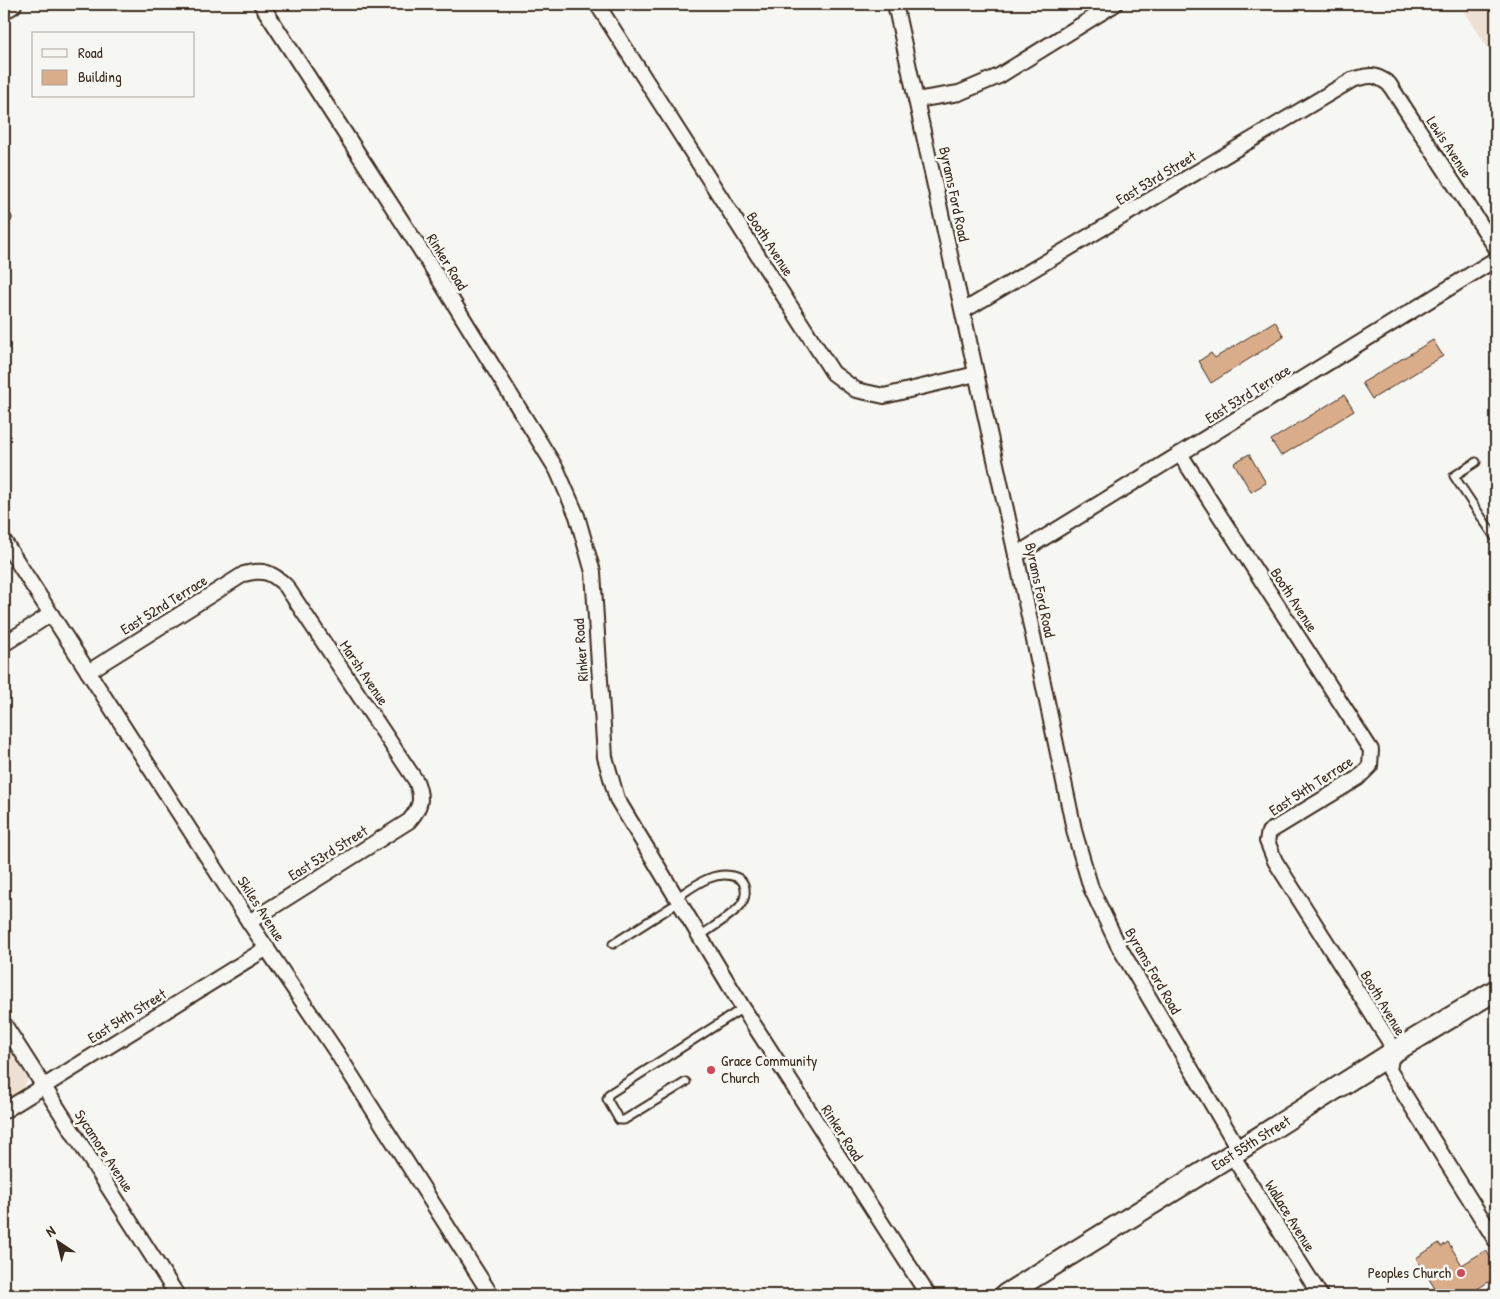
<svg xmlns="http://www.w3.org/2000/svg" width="1500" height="1299" font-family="'Patrick Hand',sans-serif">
  <rect width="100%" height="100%" fill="#f6f6f2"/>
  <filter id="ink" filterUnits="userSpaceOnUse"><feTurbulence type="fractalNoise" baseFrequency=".02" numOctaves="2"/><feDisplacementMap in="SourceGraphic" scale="10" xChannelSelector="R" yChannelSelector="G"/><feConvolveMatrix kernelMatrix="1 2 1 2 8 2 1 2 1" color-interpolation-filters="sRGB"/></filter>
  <g filter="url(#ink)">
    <g fill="#ede0d3">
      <polygon points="1460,4 1496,4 1496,61"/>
      <polygon points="4,1039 28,1079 24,1087 4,1101"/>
    </g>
    <g fill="#d9ad8a" stroke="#3b2a1e">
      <polygon points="1275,321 1284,337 1211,383 1201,366 1202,366 1199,361 1211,353 1215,358"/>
      <polygon points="1433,340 1443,356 1372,399 1362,383"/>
      <polygon points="1344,395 1354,411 1281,456 1271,440"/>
      <polygon points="1249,454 1266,483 1251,492 1234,463"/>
      <polygon points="1448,1242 1462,1265 1486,1250 1496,1267 1496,1277 1468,1295 1439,1295 1416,1258 1439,1243 1441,1247"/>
    </g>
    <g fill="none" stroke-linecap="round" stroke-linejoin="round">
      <defs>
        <g id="lane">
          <polyline points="4,220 7,218"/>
          <polyline points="1476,462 1454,476 1496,539"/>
          <path d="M676,898c17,-11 38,-29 60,-21 6,2 8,6 9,11 1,7 -1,13 -5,18 -9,10 -29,22 -41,31"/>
          <polyline points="613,944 679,902"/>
          <polyline points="686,1082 624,1120 619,1120 607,1099 609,1094 743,1008"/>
        </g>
        <g id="street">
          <polyline points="261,4 429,263 557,470 577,516 593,572 605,757 617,799 743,1008 928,1295"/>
          <polyline points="597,4 833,373 856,390 884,396 976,374"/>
          <polyline points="895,4 1016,555 1075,834 1091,888 1118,945 1239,1150"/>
          <polyline points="916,100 959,93 999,76 1115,4"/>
          <path d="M963,311l389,-231c17,-5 22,-7 37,4l107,164"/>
          <polyline points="1180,454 1371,750 1370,766 1358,778 1269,832 1267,841 1275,861 1389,1041 1392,1053 1389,1070 1496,1241"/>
          <polyline points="4,541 249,922 337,1053 491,1295"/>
          <polyline points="1016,555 1496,259"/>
          <polyline points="4,644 51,614"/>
          <path d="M88,672l156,-98c19,-5 28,-2 42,12l130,195c7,18 5,26 -7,40l-160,101"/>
          <polyline points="4,1024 177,1295"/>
          <polyline points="4,1111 267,948"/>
          <polyline points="1232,1155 1320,1295"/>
        </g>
        <g id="secondary">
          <polyline points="4,8 11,4"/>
          <polyline points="1005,1295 1239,1150 1392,1053 1496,990"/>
        </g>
      </defs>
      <use href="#lane" stroke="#3b2a1e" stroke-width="11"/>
      <use href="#street" stroke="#3b2a1e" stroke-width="18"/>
      <use href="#secondary" stroke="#3b2a1e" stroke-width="24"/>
      <use href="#lane" stroke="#f6f6f2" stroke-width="7"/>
      <use href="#street" stroke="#f6f6f2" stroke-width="14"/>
      <use href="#secondary" stroke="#f6f6f2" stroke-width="20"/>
    </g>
  </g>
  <g fill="#d1495b" stroke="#f6f6f2" stroke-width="2">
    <circle cx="711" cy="1070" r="5"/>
    <circle cx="1461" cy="1273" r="5"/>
  </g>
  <g text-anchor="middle" stroke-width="5" stroke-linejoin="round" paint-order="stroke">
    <g font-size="15" fill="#3b2a1e" stroke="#f6f6f2">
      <text transform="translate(1449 147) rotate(57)" y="5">Lewis Avenue</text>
      <text transform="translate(1156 178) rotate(-31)" y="5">East 53rd Street</text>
      <text transform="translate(954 194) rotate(78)" y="5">Byrams Ford Road</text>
      <text transform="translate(770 244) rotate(57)" y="5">Booth Avenue</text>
      <text transform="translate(447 262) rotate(58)" y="5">Rinker Road</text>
      <text transform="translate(1248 394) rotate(-32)" y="5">East 53rd Terrace</text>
      <text transform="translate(1040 590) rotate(78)" y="5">Byrams Ford Road</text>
      <text transform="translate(1294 600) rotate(57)" y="5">Booth Avenue</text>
      <text transform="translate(164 605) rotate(-32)" y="5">East 52nd Terrace</text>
      <text transform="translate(581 650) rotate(-94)" y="5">Rinker Road</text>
      <text transform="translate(364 673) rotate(56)" y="5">Marsh Avenue</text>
      <text transform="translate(1311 786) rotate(-33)" y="5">East 54th Terrace</text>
      <text transform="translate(328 853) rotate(-32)" y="5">East 53rd Street</text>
      <text transform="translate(261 909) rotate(57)" y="5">Skiles Avenue</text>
      <text transform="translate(1153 971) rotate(60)" y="5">Byrams Ford Road</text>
      <text transform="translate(1383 1003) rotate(59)" y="5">Booth Avenue</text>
      <text transform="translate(127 1016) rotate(-32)" y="5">East 54th Street</text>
      <text transform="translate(842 1133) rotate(57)" y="5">Rinker Road</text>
      <text transform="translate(1251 1143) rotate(-32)" y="5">East 55th Street</text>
      <text transform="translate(104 1151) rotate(57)" y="5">Sycamore Avenue</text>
      <text transform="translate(1290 1216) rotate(58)" y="5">Wallace Avenue</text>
    </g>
    <g font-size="15" fill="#3b2a1e" stroke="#f6f6f2" text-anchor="start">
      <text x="721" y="1066">Grace Community<tspan x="721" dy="17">Church</tspan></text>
      <text x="1451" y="1278" text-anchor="end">Peoples Church</text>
    </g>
  </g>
  <rect width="1500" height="1299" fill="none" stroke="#f6f6f2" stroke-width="20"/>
  <rect x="10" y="10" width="1480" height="1279" fill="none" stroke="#3b2a1e" stroke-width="2" filter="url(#ink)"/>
  <rect x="32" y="32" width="162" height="65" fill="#f6f6f2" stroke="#aba49d"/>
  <rect x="42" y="49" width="25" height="8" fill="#f6f6f2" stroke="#aba49d"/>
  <text x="78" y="58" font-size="15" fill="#3b2a1e">Road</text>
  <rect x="42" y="70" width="25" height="15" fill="#d9ad8a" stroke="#aba49d"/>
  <text x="78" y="82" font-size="15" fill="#3b2a1e">Building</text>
  <g transform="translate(58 1242) rotate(325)" stroke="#f6f6f2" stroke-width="4" paint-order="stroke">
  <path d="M0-4L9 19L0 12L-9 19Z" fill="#3b2a1e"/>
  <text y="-8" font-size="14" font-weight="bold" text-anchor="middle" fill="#3b2a1e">N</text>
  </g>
</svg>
